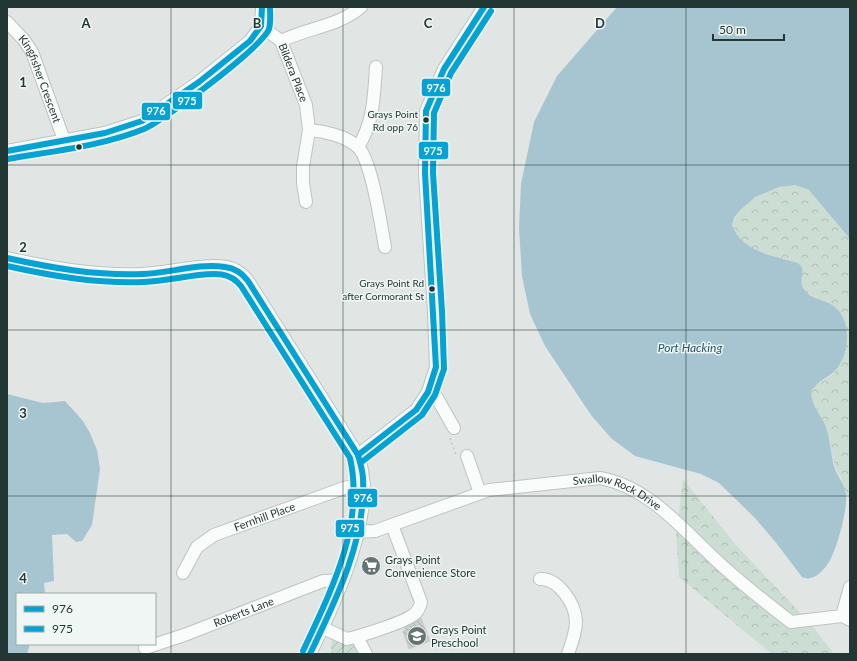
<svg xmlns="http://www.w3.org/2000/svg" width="857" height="661" font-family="Lato,sans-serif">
  <defs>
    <pattern id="forest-crowns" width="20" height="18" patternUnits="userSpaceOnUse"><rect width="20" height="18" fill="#ccded4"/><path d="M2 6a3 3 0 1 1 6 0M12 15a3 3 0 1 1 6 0" fill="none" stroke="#afbfb7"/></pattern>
    <pattern id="garden-furrows" width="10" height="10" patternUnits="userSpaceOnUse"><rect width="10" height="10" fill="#ccded4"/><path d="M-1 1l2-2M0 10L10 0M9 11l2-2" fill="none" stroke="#afbfb7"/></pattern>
    <pattern id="building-back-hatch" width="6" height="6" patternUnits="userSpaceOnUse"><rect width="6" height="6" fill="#c9cdcc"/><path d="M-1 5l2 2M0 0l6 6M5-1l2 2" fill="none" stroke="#acb1b0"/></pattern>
  </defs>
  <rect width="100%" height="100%" fill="#e1e6e4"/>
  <g fill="url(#forest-crowns)">
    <path d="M795,185l14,5 41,49v255l-4,1 -5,-17 -6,-11 -9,-39 -15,-31v-6l4,-5 18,-12 8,-11 6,-25v-6l-5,-17 -18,-14 -17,-8 -5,-5v-21l-4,-4c-24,-7 -56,-11 -66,-38 7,-26 39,-39 63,-40z"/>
    <polygon points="683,479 736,545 810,623 834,654 772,654 679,577 676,535"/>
  </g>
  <polygon fill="url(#garden-furrows)" points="332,637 357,645 361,653 331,654"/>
  <g fill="#a6c5d1">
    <path d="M617,7h233v232l-41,-49 -14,-5 -16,2 -24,10 -16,14 -5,7 -2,7c10,27 42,31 66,38l4,4c1,7 -2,16 1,21 5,10 20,11 29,17 19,12 18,42 8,59 -6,12 -21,15 -29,27 0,14 10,24 15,36 4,13 5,27 8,39 3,10 11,18 12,29 2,13 -10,59 -19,70 -6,8 -15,17 -25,12l-25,-33 -22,-26 -36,-35 -18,-9 -66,-18 -24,-18 -20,-23 -46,-69 -15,-32 -8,-38 -3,-48 2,-44 13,-62 23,-46z"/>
    <polygon points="7,394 43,403 65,401 83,421 90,433 97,450 100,469 92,525 82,541 76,542 67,534 52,535 54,581 44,583 45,594 17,594 17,644 30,644 27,654 7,654"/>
  </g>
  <polygon fill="url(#building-back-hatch)" stroke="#cacfcd" points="421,618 430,641 409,649 403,632 405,628"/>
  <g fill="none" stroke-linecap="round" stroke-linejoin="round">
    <defs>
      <g id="minor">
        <path id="s1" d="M7,22l17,18 8,12 32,88"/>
        <path id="s2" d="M261,26l20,15 25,64 3,25 -6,37v16l3,19"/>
        <path d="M281,41c26,-13 58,-15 80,-34"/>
        <path d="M309,130c15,1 37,6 49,17 14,14 23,78 27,100"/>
        <path d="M358,147c16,-25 16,-52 18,-80"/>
        <polyline points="7,151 105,133 142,121 199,82 250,41 261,26 262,7"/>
        <path d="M7,258c45,10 90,18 136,16 24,-1 62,-11 83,-7 11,2 18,8 24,17l108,171c21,56 -23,148 -48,199"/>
        <polyline points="428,392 437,398 454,428"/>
        <polyline points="358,455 416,410 428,392 436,367 434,312 425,173 426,111 444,69 484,7"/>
        <polyline points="467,456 480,493"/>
        <path id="s3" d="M356,532l19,-1 114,-41 111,-12c52,9 89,59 127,92 20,18 42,35 64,52l51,-6 8,4"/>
        <path id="s4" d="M183,573l14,-26 17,-12 130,-47 20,-4"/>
        <path d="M540,579c18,-1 35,24 36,42 0,11 -4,22 -8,33"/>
        <polyline points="842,616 850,587"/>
        <path d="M323,628l24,11c14,-3 55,-16 66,-24 5,-3 7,-8 8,-13l-29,-77"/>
        <polyline points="357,637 366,654"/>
        <path id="s5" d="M145,648l42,-14 136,-53 20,-1"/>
      </g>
    </defs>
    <use href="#minor" stroke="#bec3c1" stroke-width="14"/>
    <g stroke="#bfc7c6" stroke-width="1.5" stroke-dasharray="2 3" stroke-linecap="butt">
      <polyline points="450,438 456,455"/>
      <polyline points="332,654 332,645"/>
    </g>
    <use href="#minor" stroke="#fafbfb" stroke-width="12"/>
    <defs>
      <g id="bus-1">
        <polyline points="7,151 105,133 142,121 199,82 250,41 261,26 262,7"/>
        <path d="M7,258c45,10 90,18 136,16 27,-1 55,-11 82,-7 9,1 17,6 23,14l110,174c2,8 5,16 5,24 3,61 -27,121 -53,175"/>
        <polyline points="358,455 416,410 428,392 436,367 425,173 426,111 444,69 484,7"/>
      </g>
      <g id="bus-2">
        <path d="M8,159c45,-8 94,-13 136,-30 21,-9 118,-82 125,-100 2,-7 1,-15 1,-22"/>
        <path d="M7,266c45,10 91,18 137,16 19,-1 37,-5 55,-7 16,-2 31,-3 42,11l109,172c15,67 -19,133 -47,193"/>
        <polyline points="363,461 422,415 435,395 444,369 442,311 433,173 434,113 451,73 491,11"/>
      </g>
    </defs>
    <use href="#bus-1" stroke="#eff6f3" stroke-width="9"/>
    <use href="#bus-2" stroke="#eff6f3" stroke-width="9"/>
    <use href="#bus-1" stroke="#05a2d3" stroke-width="6"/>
    <use href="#bus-2" stroke="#05a2d3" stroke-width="6"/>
  </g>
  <path fill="none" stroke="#223734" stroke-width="1" stroke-opacity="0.55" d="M171,7v647M343,7v647M514,7v647M686,7v647M7,165h843M7,330h843M7,496h843"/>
  <defs>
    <symbol id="supermarket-disc" viewBox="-11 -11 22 22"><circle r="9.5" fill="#657472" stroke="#eff6f3"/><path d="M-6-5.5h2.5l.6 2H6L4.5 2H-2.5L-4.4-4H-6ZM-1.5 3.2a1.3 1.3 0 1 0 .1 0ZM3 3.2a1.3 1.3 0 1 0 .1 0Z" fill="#fff"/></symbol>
    <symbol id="school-disc" viewBox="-11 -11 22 22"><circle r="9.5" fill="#657472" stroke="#eff6f3"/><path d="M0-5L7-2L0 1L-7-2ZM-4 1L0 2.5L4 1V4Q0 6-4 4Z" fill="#fff"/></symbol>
  </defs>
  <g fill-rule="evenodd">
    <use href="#supermarket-disc" x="360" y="555" width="22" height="22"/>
    <use href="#school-disc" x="406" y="625" width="22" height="22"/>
  </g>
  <g fill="#223734" stroke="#eff6f3" stroke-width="1.5">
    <circle cx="426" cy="120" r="3.5"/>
    <circle cx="79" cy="147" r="3.5"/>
    <circle cx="432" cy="289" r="3.5"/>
  </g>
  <g text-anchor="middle" stroke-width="3" stroke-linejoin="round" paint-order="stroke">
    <g font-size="10" fill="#223734" stroke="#eff6f3" text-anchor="end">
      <text x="418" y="118">Grays Point<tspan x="418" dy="13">Rd opp 76</tspan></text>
      <text x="424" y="287">Grays Point Rd<tspan x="424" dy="13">after Cormorant St</tspan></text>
    </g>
    <g font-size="11" fill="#223734" stroke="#eff6f3">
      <text dy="4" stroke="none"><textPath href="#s2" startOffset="59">Bildera Place</textPath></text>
      <text dy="4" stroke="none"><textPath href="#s1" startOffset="67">Kingfisher Crescent</textPath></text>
      <text dy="4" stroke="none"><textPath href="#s3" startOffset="272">Swallow Rock Drive</textPath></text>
      <text dy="4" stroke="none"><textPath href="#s4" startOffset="104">Fernhill Place</textPath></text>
      <text dy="4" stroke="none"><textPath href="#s5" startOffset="105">Roberts Lane</textPath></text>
    </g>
    <g font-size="11" fill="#223734" stroke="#eff6f3" text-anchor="start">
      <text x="385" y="564">Grays Point<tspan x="385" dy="13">Convenience Store</tspan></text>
      <text x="431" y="634">Grays Point<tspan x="431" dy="13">Preschool</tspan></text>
    </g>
    <g font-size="12" font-style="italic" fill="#23556c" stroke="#eff6f3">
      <text x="690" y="352">Port Hacking</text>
    </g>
  </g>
  <g font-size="13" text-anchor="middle" font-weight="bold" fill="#223734" stroke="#eff6f3" stroke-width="3" stroke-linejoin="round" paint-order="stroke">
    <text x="86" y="28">A</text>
    <text x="257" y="28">B</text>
    <text x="428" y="28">C</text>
    <text x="600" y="28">D</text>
    <text x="23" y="87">1</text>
    <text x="23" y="252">2</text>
    <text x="23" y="418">3</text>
    <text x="23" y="583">4</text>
  </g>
  <g stroke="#eff6f3" stroke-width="1.5">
    <rect x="421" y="78" width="30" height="19" rx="4" fill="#05a2d3"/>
    <rect x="172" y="91" width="31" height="19" rx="4" fill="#05a2d3"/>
    <rect x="141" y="102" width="30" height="19" rx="4" fill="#05a2d3"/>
    <rect x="418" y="141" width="31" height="19" rx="4" fill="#05a2d3"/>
    <rect x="347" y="488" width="31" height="20" rx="4" fill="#05a2d3"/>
    <rect x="335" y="519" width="30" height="19" rx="4" fill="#05a2d3"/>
  </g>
  <g font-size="11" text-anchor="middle" font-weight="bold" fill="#fff">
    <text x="436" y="92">976</text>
    <text x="187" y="105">975</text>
    <text x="156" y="115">976</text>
    <text x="433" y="155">975</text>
    <text x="363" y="502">976</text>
    <text x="350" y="532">975</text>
  </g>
  <rect width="857" height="661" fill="none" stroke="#223734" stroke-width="16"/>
  <rect x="16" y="593" width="140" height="52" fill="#eff6f3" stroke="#9daaa7"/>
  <rect x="24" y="606" width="20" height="6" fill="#05a2d3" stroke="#9daaa7"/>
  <text x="52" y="613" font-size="12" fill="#223734">976</text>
  <rect x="24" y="626" width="20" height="6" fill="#05a2d3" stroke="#9daaa7"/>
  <text x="52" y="633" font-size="12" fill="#223734">975</text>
  <path d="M713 34v6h71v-6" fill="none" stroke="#223734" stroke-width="2"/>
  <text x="719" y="34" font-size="12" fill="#223734" stroke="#eff6f3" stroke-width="3" paint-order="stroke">50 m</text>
</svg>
